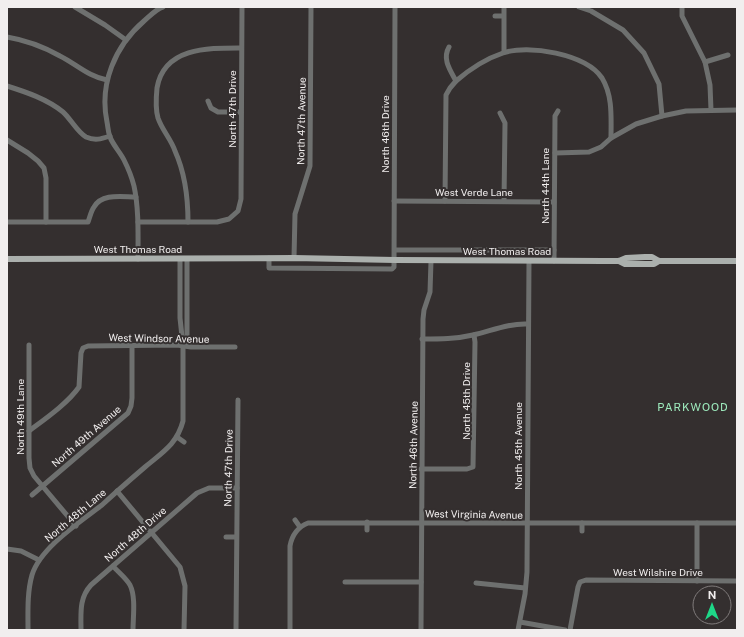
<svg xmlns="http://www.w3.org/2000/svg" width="744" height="637" font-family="'Public Sans',sans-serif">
  <rect width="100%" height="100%" fill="#342f2f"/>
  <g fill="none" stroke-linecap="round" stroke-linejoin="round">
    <g stroke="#6e706f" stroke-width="5">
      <polyline points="75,7 105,25 126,40"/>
      <polyline points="504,7 504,52"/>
      <polyline points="579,7 591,11 623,30 644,53 659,84 662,116"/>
      <polyline points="682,7 682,16 705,62 710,85 711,110"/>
      <polyline points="495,16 503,16"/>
      <path d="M7,37c18,3 37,10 53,19 16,8 29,21 47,24"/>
      <polyline points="705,62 728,55"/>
      <path d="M456,81c14,-12 29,-22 47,-28 25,-9 83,1 99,25 11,18 9,40 9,60"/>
      <path d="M7,86c19,6 40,13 56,26 7,6 15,21 23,25 9,4 15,2 24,-1"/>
      <polyline points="208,101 211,108 218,112 241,112"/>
      <polyline points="500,113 505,123 504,201"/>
      <polyline points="7,140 28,153 38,161 44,168 46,178 46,222"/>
      <polyline points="555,153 589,152 601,147 611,138 636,124 662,116 686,111 737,110"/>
      <polyline points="394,201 554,202"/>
      <path d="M445,201l1,-106 4,-7 6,-7c-6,-11 -14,-22 -7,-34"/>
      <path d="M7,222h81c2,-5 3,-11 6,-15 8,-14 28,-10 42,-10"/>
      <polyline points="138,222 217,222 229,219 238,211 241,199 242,7"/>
      <path d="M188,222c0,-24 -3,-49 -13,-71 -4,-12 -13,-21 -17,-33 -3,-10 -2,-20 -1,-30 7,-41 52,-40 84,-40"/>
      <polyline points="395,250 554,250"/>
      <polyline points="269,258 269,268 392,269 394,267 395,7"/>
      <polyline points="294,258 295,214 310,166 311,7"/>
      <path d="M138,259c0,-24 1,-50 -4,-73 -2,-8 -6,-18 -10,-26 -4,-8 -11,-15 -14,-23 -2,-5 -2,-10 -3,-15 -8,-38 8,-76 37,-101 6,-5 12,-12 19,-14"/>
      <polyline points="554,261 555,116 558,111"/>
      <path d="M422,339c18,0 34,0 51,-4 18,-4 36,-12 55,-11"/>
      <polyline points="29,345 29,458 30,468 34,476 76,526"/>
      <polyline points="184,345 187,339 187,259"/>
      <path d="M29,431c16,-12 39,-28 50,-44l2,-34 2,-5 5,-2 89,-1 14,2h44"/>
      <polyline points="177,437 184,442"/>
      <polyline points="421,469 467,469 473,467 475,342 474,335"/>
      <polyline points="117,491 180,567 185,586 184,630"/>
      <polyline points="32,495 128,413 131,406 132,398 132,346"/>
      <polyline points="295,520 300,527"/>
      <polyline points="367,522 367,530"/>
      <polyline points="582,523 582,531"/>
      <polyline points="226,537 236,537"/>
      <polyline points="7,549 21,551 39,560"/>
      <path d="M113,566c5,6 13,12 17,19 6,12 3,32 3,45"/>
      <polyline points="697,581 697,523"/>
      <polyline points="345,582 421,582"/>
      <polyline points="476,583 525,588"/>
      <polyline points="520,622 565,630"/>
      <path d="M28,630c0,-18 -1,-37 4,-55 8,-27 48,-53 70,-70 14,-13 29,-26 43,-38 18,-15 32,-23 38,-46v-75l-3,-28v-59"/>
      <path d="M81,630c0,-17 -2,-32 10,-45l106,-92 12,-5h28"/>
      <polyline points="236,630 238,400"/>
      <path d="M290,630v-84c2,-11 8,-19 18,-23h429"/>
      <polyline points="421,630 423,319 424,310 430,292 431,261"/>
      <polyline points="518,630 525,594 527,572 529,261"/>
      <polyline points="570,630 578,587 580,582 586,580 737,581"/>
    </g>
    <g stroke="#abb0ad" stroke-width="6">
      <polyline points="7,259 294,258 395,260 603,261 619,261 626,258 645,257 652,257 659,261 737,261"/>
      <polyline points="619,261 625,264 654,264 659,261"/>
    </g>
  </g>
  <g text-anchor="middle" stroke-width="4" stroke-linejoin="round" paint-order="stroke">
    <g font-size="10" fill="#f1eeee" stroke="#342f2f">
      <text transform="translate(232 109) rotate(-90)" y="4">North 47th Drive</text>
      <text transform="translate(301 121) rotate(-89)" y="4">North 47th Avenue</text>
      <text transform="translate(385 134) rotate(-90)" y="4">North 46th Drive</text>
      <text transform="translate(545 186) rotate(-90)" y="4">North 44th Lane</text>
      <text x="474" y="196">West Verde Lane</text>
      <text x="138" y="253">West Thomas Road</text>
      <text x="507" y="255">West Thomas Road</text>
      <text transform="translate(159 338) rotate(1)" y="4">West Windsor Avenue</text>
      <text transform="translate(466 401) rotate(-90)" y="4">North 45th Drive</text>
      <text transform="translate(20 417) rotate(-90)" y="4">North 49th Lane</text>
      <text transform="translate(86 436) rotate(-41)" y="4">North 49th Avenue</text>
      <text transform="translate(413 445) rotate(-89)" y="4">North 46th Avenue</text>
      <text transform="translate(518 446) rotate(-90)" y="4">North 45th Avenue</text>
      <text transform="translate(228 468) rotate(-89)" y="4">North 47th Drive</text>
      <text transform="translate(474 514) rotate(1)" y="4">West Virginia Avenue</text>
      <text transform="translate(75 515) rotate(-40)" y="4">North 48th Lane</text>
      <text transform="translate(135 534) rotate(-41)" y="4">North 48th Drive</text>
      <text x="658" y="576">West Wilshire Drive</text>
    </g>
    <g font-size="11" letter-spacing="1" fill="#9eebbd" stroke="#342f2f">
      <text x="693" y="411">PARKWOOD</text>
    </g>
  </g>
  <rect width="744" height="637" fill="none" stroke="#f1eeee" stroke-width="16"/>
  <g transform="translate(712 605)"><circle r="19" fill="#342f2f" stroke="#807b7b"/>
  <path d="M0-3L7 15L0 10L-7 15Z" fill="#1ed888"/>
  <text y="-6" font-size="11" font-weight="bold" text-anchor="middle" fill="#f1eeee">N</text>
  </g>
</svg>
